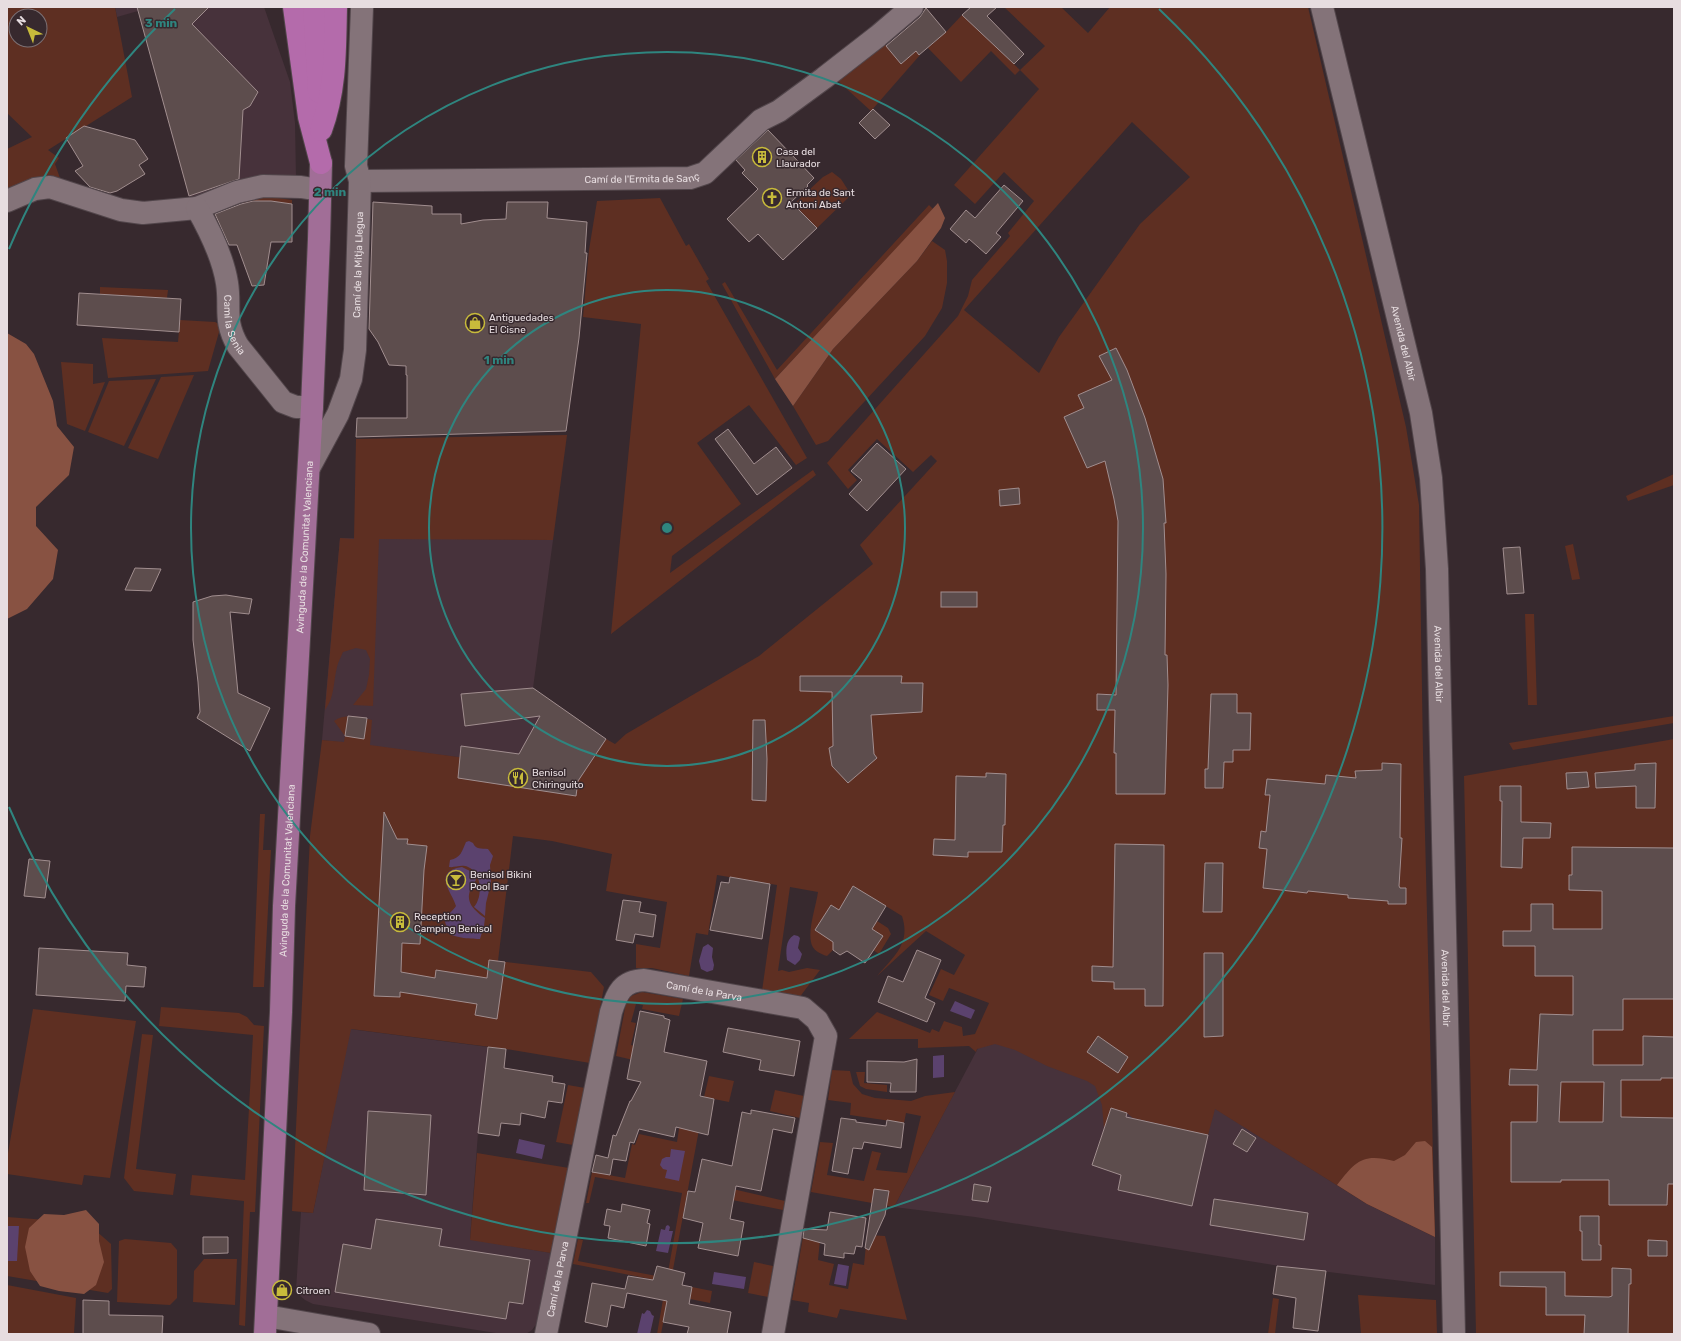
<svg xmlns="http://www.w3.org/2000/svg" width="1681" height="1341" font-family="Rubik,sans-serif">
  <rect width="100%" height="100%" fill="#37292e"/>
  <g fill="#47323b">
    <polygon points="115,7 264,7 290,82 295,123 296,177 190,200 138,11 117,17"/>
    <polygon points="340,538 553,540 533,688 615,745 591,779 496,762 322,740"/>
    <polygon points="1015,983 1367,1204 1435,1237 1435,1285 1280,1266 975,1217 894,1207 1012,984"/>
    <polygon points="350,1029 488,1047 478,1133 470,1239 551,1253 537,1323 532,1330 526,1334 502,1334 313,1304 305,1300 298,1294 296,1290 301,1212 313,1213"/>
  </g>
  <g fill="#5e2f22" fill-rule="evenodd">
    <path d="M7,7h108l17,90 -84,53 11,8 -4,6 6,17 -32,-2 -22,11v-41l25,-12 -25,-24zM16,16h24v24h-24z"/>
    <path d="M1004,7h57l27,26 22,-26h198l98,420 13,78 4,248 12,484 -68,-33 -152,-95 -7,26 -75,-17 -6,-5 -16,-5 -7,21 -2,-24 -7,-19 -8,-5 -40,-15 -32,-16 -20,-6 -18,5 -1,3 -7,-6 -51,2v-9h-69l28,-27 53,21 2,-4 7,3 5,-11 18,6 1,9 12,-2 14,-31 -40,-15 -6,13 -14,-6 12,-26 13,6 11,-20 -39,-24 -49,45c17,-20 34,-32 25,-60l-49,-30 -14,24 -8,-5 -16,25 18,11v9l-6,6c-7,-2 -15,-6 -16,-14 -3,-13 5,-36 7,-50l-28,-5 -12,84 4,-1 7,2 18,-4 13,2 -21,28 -37,-7 15,-106 -60,-10 -9,60 -12,-2 -7,43 -37,-8h-16v-24l24,4 7,-46 -61,-11 6,-37 -60,-13 -39,-5 -15,125 93,11 13,15 -14,76 -84,-14 -155,-20 -38,184 -21,-2 18,-375 12,-96 22,2 1,-6 -11,-15c11,-8 26,-4 38,-1l-2,25 213,29 23,-35 9,5 11,-10 133,-78 114,-92 -13,-19 77,-84 -6,-6 -18,17 -36,-33 -29,31 9,10 -9,9 -21,-26 131,-147 10,-20 4,-16 38,-44 -2,-3 26,-32 -30,-29 -29,32 -21,-19 85,-96 -19,-19 -5,5 -24,-24 -30,31 -33,-34 18,-16 16,-17 58,55 25,-24zM1132,122l58,55 -50,47 -81,113 -20,36 -75,-63z"/>
    <polygon points="884,43 901,64 916,51 920,55 871,111 838,81"/>
    <polygon points="832,172 841,179 848,190 848,198 817,228 794,204 823,177"/>
    <polygon points="256,197 271,197 292,200 292,204 271,201 239,203 240,200"/>
    <polygon points="660,198 686,246 689,244 709,279 706,281 807,458 796,465 749,405 697,443 741,504 672,556 670,573 813,470 816,475 611,634 641,324 583,317 589,250 597,201"/>
    <polygon points="929,205 933,209 775,379 722,284 725,282 777,370"/>
    <polygon points="932,241 945,250 947,261 947,283 942,308 925,336 828,441 816,445 793,406 833,349 917,261"/>
    <polygon points="100,287 168,290 167,298 100,294"/>
    <polygon points="180,320 215,322 221,325 208,371 108,378 102,338 178,342"/>
    <polygon points="61,362 93,364 93,384 105,382 85,431 67,424"/>
    <polygon points="194,375 158,459 128,448 161,377"/>
    <polygon points="156,379 124,446 88,432 109,381"/>
    <path d="M567,435l-14,105 -174,-1 -6,167 -20,-1 13,-16 3,-14 1,-16 -4,-9 -10,-2 -13,4c-2,5 -5,10 -6,15 -4,16 -2,29 -12,43l15,-172 14,1 2,-100z"/>
    <polygon points="1674,474 1674,485 1628,501 1626,496"/>
    <polygon points="1573,544 1580,579 1572,580 1565,546"/>
    <polygon points="1525,614 1534,614 1537,705 1528,705"/>
    <polygon points="1674,716 1674,723 1513,750 1509,743"/>
    <polygon points="1674,739 1674,1334 1476,1334 1464,776"/>
    <polygon points="260,814 265,814 263,850 271,850 264,987 253,987"/>
    <polygon points="877,921 888,928 891,934 879,954 873,950 882,936 872,929"/>
    <polygon points="642,992 683,999 679,1016 642,1009 643,1005 636,1004 631,1022 636,1023 631,1045 676,1056 672,1069 616,1056 626,1003 631,996"/>
    <polygon points="161,1007 239,1013 247,1017 254,1025 264,1026 255,1212 250,1212 245,1326 239,1325 244,1201 190,1195 192,1175 245,1180 253,1035 159,1026"/>
    <polygon points="33,1009 136,1021 110,1178 84,1175 82,1185 7,1174 7,1159"/>
    <polygon points="142,1034 153,1035 136,1169 176,1174 173,1195 134,1191 124,1178"/>
    <polygon points="832,1070 850,1071 853,1084 862,1094 875,1098 911,1101 925,1096 955,1092 894,1207 811,1192 820,1142 833,1143 827,1175 864,1181 872,1151 881,1153 876,1170 907,1173 921,1116 906,1113 904,1123 850,1115 851,1103 828,1100"/>
    <polygon points="856,1072 865,1072 864,1083 887,1085 887,1092 866,1089 860,1086"/>
    <polygon points="709,1076 734,1081 729,1102 704,1097"/>
    <polygon points="568,1085 585,1088 573,1145 556,1142"/>
    <polygon points="775,1090 804,1096 800,1118 770,1111"/>
    <polygon points="681,1115 701,1119 661,1334 657,1334 666,1282 573,1264 578,1239 583,1240 578,1261 667,1278 682,1193 595,1177 589,1203 586,1203 592,1172 625,1178 632,1144 635,1145 639,1134 677,1142"/>
    <polygon points="477,1153 569,1168 551,1253 470,1240"/>
    <polygon points="720,1186 785,1201 783,1210 717,1197"/>
    <polygon points="7,1217 87,1223 111,1244 112,1289 108,1293 7,1276"/>
    <polygon points="867,1235 885,1236 907,1320 840,1309 837,1318 808,1312 809,1303 792,1300 803,1237 820,1240 818,1260 834,1264 829,1285 848,1289 853,1263 864,1265"/>
    <polygon points="125,1239 171,1243 177,1250 177,1298 170,1305 117,1302 119,1241"/>
    <polygon points="204,1259 237,1259 235,1305 193,1302 194,1271"/>
    <polygon points="754,1262 773,1266 768,1297 748,1293"/>
    <polygon points="7,1285 76,1298 74,1334 7,1334"/>
    <polygon points="692,1287 712,1291 710,1303 690,1299"/>
    <polygon points="1358,1295 1436,1300 1437,1334 1361,1334"/>
    <polygon points="1273,1298 1279,1299 1275,1334 1268,1334"/>
  </g>
  <g fill="#885242">
    <polygon points="938,203 945,218 941,228 917,261 833,349 793,406 775,379"/>
    <polygon points="7,333 26,344 34,354 53,401 57,426 74,447 69,475 36,507 36,526 58,550 53,579 27,609 7,619"/>
    <path d="M1425,1141l7,6 3,90 -68,-33 -30,-19c19,-24 25,-32 57,-24l11,-6 11,-13z"/>
    <polygon points="86,1210 99,1224 99,1241 104,1262 96,1285 84,1294 59,1291 40,1286 30,1271 25,1247 29,1228 44,1214 64,1215"/>
  </g>
  <g fill="#5b426e">
    <path d="M469,841l4,2c3,7 8,5 15,6l5,7 -3,9 1,18 -5,20 -1,13 -11,-9c9,-10 8,-34 -6,-40 -7,-3 -13,1 -19,0l1,-7c11,-2 12,-9 16,-18z"/>
    <path d="M462,867l10,5 4,8c-13,17 -7,27 9,38l-1,8 -4,13c-6,0 -27,-1 -31,-6 -1,-1 -1,-4 -2,-6 -1,-3 -3,-5 -1,-8 2,-6 7,-8 10,-13 -3,-13 -25,-34 6,-39z"/>
    <path d="M794,935l4,1 2,2 -2,10 4,6 -2,6 -5,5 -8,-5c-1,-8 -2,-20 7,-25z"/>
    <polygon points="708,944 713,948 712,957 714,965 713,970 707,972 701,969 699,961 703,947"/>
    <polygon points="955,1001 975,1010 971,1019 950,1011"/>
    <polygon points="944,1055 944,1077 933,1078 933,1056"/>
    <polygon points="519,1139 545,1145 542,1159 516,1153"/>
    <polygon points="671,1149 685,1151 679,1181 665,1178 667,1170 663,1169 660,1165 662,1159 666,1157 670,1157"/>
    <polygon points="668,1225 670,1227 669,1231 673,1231 668,1253 656,1251 661,1229 665,1230 666,1226"/>
    <polygon points="7,1226 19,1226 17,1261 7,1261"/>
    <polygon points="838,1264 849,1266 846,1286 834,1284"/>
    <polygon points="714,1272 746,1277 744,1289 712,1284"/>
    <polygon points="647,1310 650,1311 652,1315 654,1316 650,1334 637,1334 642,1313 644,1314"/>
  </g>
  <g fill="#5d4d4d" stroke="#a18e8f" fill-rule="evenodd">
    <polygon points="137,7 209,7 192,24 258,92 250,106 243,110 239,179 189,196"/>
    <polygon points="971,7 997,7 987,16 1024,54 1014,64 962,15"/>
    <polygon points="926,8 946,32 919,55 916,51 901,64 886,46 920,17"/>
    <polygon points="873,109 890,125 875,139 859,123"/>
    <polygon points="84,126 135,140 148,159 139,165 145,174 117,191 110,193 90,187 75,171 83,166 66,138"/>
    <polygon points="768,130 814,178 807,185 808,186 791,202 817,228 783,260 758,234 749,242 727,219 758,189 742,173 745,170 736,160"/>
    <polygon points="1004,185 1023,201 996,233 1001,237 986,254 969,239 966,243 950,229 966,210 975,218"/>
    <polygon points="253,201 271,201 292,204 292,242 271,242 264,285 252,286 237,245 229,245 215,214 241,204"/>
    <polygon points="373,202 432,206 432,214 461,214 461,224 483,220 506,219 507,202 548,202 547,218 587,222 585,253 587,253 579,338 566,431 356,437 357,418 407,418 407,375 406,375 406,366 389,365 378,342 369,329"/>
    <polygon points="79,293 181,299 179,332 77,325"/>
    <polygon points="1116,348 1127,370 1145,418 1163,479 1166,523 1164,523 1166,574 1165,655 1167,655 1168,685 1165,794 1116,794 1116,753 1114,753 1115,710 1097,710 1097,694 1116,695 1118,521 1114,499 1105,461 1087,468 1064,417 1084,408 1078,395 1112,380 1099,356"/>
    <polygon points="728,429 754,464 776,447 792,468 757,495 715,439"/>
    <polygon points="877,443 906,469 867,511 849,494 862,480 851,471"/>
    <polygon points="1019,488 1020,504 1000,506 999,490"/>
    <polygon points="1520,547 1524,593 1507,594 1503,548"/>
    <polygon points="135,568 161,569 151,591 125,590"/>
    <rect x="941" y="592" width="36" height="15"/>
    <polygon points="226,595 252,599 249,614 230,612 238,693 270,708 250,751 197,718 200,712 198,682 193,640 193,602 212,596"/>
    <polygon points="800,676 902,676 901,683 923,683 922,712 871,715 874,754 877,758 848,783 832,766 829,748 833,746 832,692 800,691"/>
    <polygon points="533,688 606,739 578,781 576,796 458,778 461,746 519,754 540,716 465,726 461,694"/>
    <polygon points="1211,694 1237,694 1237,713 1251,713 1250,750 1233,750 1233,762 1224,762 1223,788 1205,788 1205,769 1208,769"/>
    <polygon points="348,716 367,718 364,739 345,736"/>
    <polygon points="753,720 765,720 767,759 766,801 752,800"/>
    <polygon points="1382,763 1401,764 1400,838 1402,838 1399,886 1400,888 1406,888 1406,904 1388,904 1388,901 1348,898 1348,895 1308,891 1307,893 1263,888 1267,849 1259,848 1261,831 1266,832 1270,795 1265,795 1267,779 1325,784 1326,775 1356,778 1355,771 1382,770"/>
    <polygon points="1656,763 1655,808 1636,808 1636,786 1596,788 1595,773 1635,770 1635,764"/>
    <polygon points="1587,772 1589,787 1567,789 1566,773"/>
    <polygon points="986,773 1006,774 1005,825 1003,825 1002,852 968,852 968,857 933,855 934,839 955,840 956,776 986,777"/>
    <polygon points="1500,786 1521,786 1521,822 1551,823 1550,838 1523,838 1522,868 1501,867 1502,801 1500,801"/>
    <polygon points="384,812 397,839 408,839 407,844 427,846 424,870 420,944 402,943 401,972 435,978 436,970 487,978 489,960 505,962 497,1019 475,1015 477,1004 400,992 400,997 374,996"/>
    <polygon points="1115,844 1164,845 1163,1006 1145,1006 1145,989 1114,989 1114,982 1092,981 1092,966 1113,967"/>
    <path d="M1572,847l102,1v151h-51v31h-30v35h50v-29l31,1v41h-13v2h-40v37l53,1v66h-6l-1,21h-58v-25h-48v2h-50v-60h26l1,-37h-29l1,-16 27,1 3,-56 33,1v-39h-38v-30h-32v-15h28v-27h22v25h49v-38l-33,-1v-15h3zM1561,1082h43l-1,40h-44z"/>
    <polygon points="29,859 50,861 45,898 24,896"/>
    <polygon points="1205,863 1223,863 1222,912 1203,912"/>
    <polygon points="730,877 770,884 762,939 710,930 721,882 729,883"/>
    <polygon points="853,886 886,906 872,929 883,936 865,963 847,951 840,955 833,950 833,942 815,930 831,905 839,910"/>
    <polygon points="623,900 641,902 639,912 656,915 653,937 635,934 633,943 616,940"/>
    <polygon points="39,948 128,953 127,965 146,967 144,987 126,986 125,1001 36,995"/>
    <polygon points="917,950 941,960 925,998 935,1003 927,1022 878,1002 888,976 903,982"/>
    <polygon points="1204,953 1223,953 1223,1036 1204,1037"/>
    <polygon points="640,1011 664,1016 664,1018 670,1020 664,1052 707,1061 700,1096 714,1099 708,1135 676,1127 674,1137 639,1129 634,1143 630,1142 626,1161 613,1159 610,1175 592,1172 596,1155 608,1158 613,1135 616,1136 630,1101 631,1101 641,1082 627,1079"/>
    <polygon points="728,1028 800,1041 794,1076 759,1070 761,1060 723,1052"/>
    <polygon points="1098,1036 1128,1057 1118,1073 1087,1052"/>
    <polygon points="488,1047 506,1049 504,1068 553,1076 552,1082 565,1084 562,1103 548,1101 545,1118 521,1113 520,1125 501,1123 499,1136 478,1133"/>
    <polygon points="917,1059 916,1092 890,1092 891,1083 867,1082 867,1061 904,1062"/>
    <polygon points="1111,1108 1127,1113 1126,1117 1208,1135 1192,1206 1118,1190 1121,1175 1092,1165"/>
    <polygon points="751,1110 795,1118 792,1133 773,1129 761,1191 736,1186 730,1219 744,1222 738,1256 698,1248 703,1223 683,1218 688,1191 695,1192 702,1159 732,1166 742,1112 751,1114"/>
    <polygon points="368,1111 431,1115 426,1195 364,1190"/>
    <polygon points="841,1118 856,1120 856,1122 886,1126 887,1120 904,1123 901,1148 864,1142 862,1149 853,1148 848,1174 832,1171"/>
    <polygon points="1242,1129 1256,1138 1247,1152 1233,1144"/>
    <polygon points="974,1184 991,1187 988,1202 972,1200"/>
    <polygon points="874,1189 889,1191 885,1215 869,1250 865,1248"/>
    <polygon points="1214,1199 1308,1213 1304,1240 1210,1225"/>
    <polygon points="622,1204 650,1210 647,1223 650,1224 646,1246 608,1238 610,1226 604,1225 607,1209 621,1212"/>
    <polygon points="830,1212 866,1218 862,1247 856,1246 854,1254 844,1253 844,1258 824,1255 825,1244 803,1238 804,1229 827,1230"/>
    <polygon points="1580,1216 1599,1216 1599,1245 1601,1245 1601,1260 1582,1260 1582,1231 1580,1231"/>
    <polygon points="376,1219 442,1229 439,1246 530,1260 523,1304 509,1302 506,1319 335,1292 343,1244 371,1249"/>
    <polygon points="203,1237 228,1237 228,1253 203,1254"/>
    <polygon points="1648,1240 1667,1241 1667,1256 1648,1256"/>
    <polygon points="657,1266 685,1273 682,1285 692,1287 689,1304 731,1312 727,1334 687,1334 689,1327 663,1322 667,1301 627,1293 624,1308 611,1305 607,1327 585,1322 592,1283 625,1289 628,1276 653,1280"/>
    <polygon points="1277,1266 1326,1271 1318,1331 1293,1328 1296,1298 1273,1294"/>
    <polygon points="1612,1268 1631,1269 1631,1284 1629,1284 1628,1334 1584,1334 1585,1315 1546,1315 1546,1287 1500,1286 1500,1272 1565,1272 1565,1296 1609,1297 1612,1296"/>
    <polygon points="83,1300 109,1301 109,1315 163,1316 162,1334 83,1334"/>
  </g>
  <g fill="none" stroke-linecap="round" stroke-linejoin="round">
    <defs>
      <g id="minor">
        <path id="s1" d="M1322,7l99,406 10,65 6,91 17,765"/>
        <path id="s2" d="M360,181l330,-3 15,-5 56,-53 18,-9 45,-33 54,-42 34,-29"/>
        <polyline points="7,201 35,189 50,187 121,210 143,213 197,208 237,192 263,186 301,187 320,190"/>
        <path id="s3" d="M197,208c13,23 26,49 30,75 4,25 -4,37 11,63l45,56 13,5h16"/>
        <path id="s4" d="M310,466l28,-52 13,-35 4,-29 5,-169 -4,-15 6,-159"/>
        <polyline points="266,1316 369,1334"/>
        <path id="s5" d="M546,1334l65,-322c6,-19 11,-31 33,-32l159,28 14,12 9,16 -53,298"/>
      </g>
      <g id="major">
        <path id="s6" d="M265,1334l16,-322 3,-106 28,-499 7,-168 2,-76"/>
      </g>
      <g id="highway">
        <polyline points="294,7 309,117 321,163"/>
        <polyline points="314,7 319,92"/>
        <path d="M321,130c15,-41 14,-80 15,-123"/>
      </g>
    </defs>
    <use href="#minor" stroke="#52464b" stroke-width="24"/>
    <use href="#major" stroke="#52464b" stroke-width="24"/>
    <use href="#highway" stroke="#52464b" stroke-width="24"/>
    <use href="#minor" stroke="#847379" stroke-width="22"/>
    <use href="#major" stroke="#a16e97" stroke-width="22"/>
    <use href="#highway" stroke="#b46bab" stroke-width="22"/>
  </g>
  <g fill="none" stroke="#2f857f" stroke-width="2">
    <circle cx="667" cy="528" r="238"/>
    <circle cx="667" cy="528" r="476"/>
    <path d="M9 249A715 715 0 0 1 175 9M1159 9A715 715 0 1 1 9 807"/>
  </g>
  <defs>
    <symbol id="building-ring" viewBox="-11 -11 22 22"><circle r="9.5" fill="#37292e" stroke="#c8bb3b" stroke-width="1.5"/><path d="M-4-6H4V6H1V3H-1V6H-4ZM-2.5-4.3h1.7v1.8h-1.7ZM.8-4.3h1.7v1.8H.8ZM-2.5-1h1.7V.8h-1.7ZM.8-1h1.7V.8H.8Z" fill="#c8bb3b"/></symbol>
    <symbol id="church-ring" viewBox="-11 -11 22 22"><circle r="9.5" fill="#37292e" stroke="#c8bb3b" stroke-width="1.5"/><path d="M-1.2-6h2.4v3.5h3.3v2.4h-3.3V6h-2.4V-.1h-3.3v-2.4h3.3Z" fill="#c8bb3b"/></symbol>
    <symbol id="shop-ring" viewBox="-11 -11 22 22"><circle r="9.5" fill="#37292e" stroke="#c8bb3b" stroke-width="1.5"/><path d="M-5-2.5h2.3a2.7 3.5 0 0 1 5.4 0H5L5.5 6h-11ZM-1.5-2.5h3a1.5 2.3 0 0 0-3 0Z" fill="#c8bb3b"/></symbol>
    <symbol id="restaurant-ring" viewBox="-11 -11 22 22"><circle r="9.5" fill="#37292e" stroke="#c8bb3b" stroke-width="1.5"/><path d="M-5-6h1v4h1v-4h1v4h1v-4h1v5L-1.5 .5V6h-2V.5L-5-1ZM5-6V6H3V1.5H1.5Q1.5-4 5-6Z" fill="#c8bb3b"/></symbol>
    <symbol id="bar-ring" viewBox="-11 -11 22 22"><circle r="9.5" fill="#37292e" stroke="#c8bb3b" stroke-width="1.5"/><path d="M-6-5H6L.8 .8V4.5H3.5V6h-7V4.5H-.8V.8Z" fill="#c8bb3b"/></symbol>
  </defs>
  <g fill-rule="evenodd">
    <use href="#building-ring" x="751" y="146" width="22" height="22"/>
    <use href="#church-ring" x="761" y="187" width="22" height="22"/>
    <use href="#shop-ring" x="464" y="312" width="22" height="22"/>
    <use href="#restaurant-ring" x="507" y="767" width="22" height="22"/>
    <use href="#bar-ring" x="445" y="869" width="22" height="22"/>
    <use href="#building-ring" x="389" y="911" width="22" height="22"/>
    <use href="#shop-ring" x="271" y="1279" width="22" height="22"/>
  </g>
  <g text-anchor="middle" stroke-width="3" stroke-linejoin="round" paint-order="stroke">
    <g font-size="10" fill="#e7dde0" stroke="#37292e" text-anchor="start">
      <text x="776" y="155">Casa del<tspan x="776" dy="12">Llaurador</tspan></text>
      <text x="786" y="196">Ermita de Sant<tspan x="786" dy="12">Antoni Abat</tspan></text>
      <text x="489" y="321">Antiguedades<tspan x="489" dy="12">El Cisne</tspan></text>
      <text x="532" y="776">Benisol<tspan x="532" dy="12">Chiringuito</tspan></text>
      <text x="470" y="878">Benisol Bikini<tspan x="470" dy="12">Pool Bar</tspan></text>
      <text x="414" y="920">Reception<tspan x="414" dy="12">Camping Benisol</tspan></text>
      <text x="296" y="1294">Citroen</text>
    </g>
    <g font-size="10" fill="#e7dde0" stroke="#37292e">
      <text dy="4" stroke="none"><textPath href="#s2" startOffset="282">Camí de l'Ermita de Sanç</textPath></text>
      <text dy="4" stroke="none"><textPath href="#s4" startOffset="211">Camí de la Mitja Llegua</textPath></text>
      <text dy="4" stroke="none"><textPath href="#s3" startOffset="124">Camí la Senia</textPath></text>
      <text dy="4" stroke="none"><textPath href="#s1" startOffset="346">Avenida del Albir</textPath></text>
      <text dy="4" stroke="none"><textPath href="#s6" startOffset="788">Avinguda de la Comunitat Valenciana</textPath></text>
      <text dy="4" stroke="none"><textPath href="#s1" startOffset="670">Avenida del Albir</textPath></text>
      <text dy="4" stroke="none"><textPath href="#s6" startOffset="464">Avinguda de la Comunitat Valenciana</textPath></text>
      <text dy="4" stroke="none"><textPath href="#s1" startOffset="994">Avenida del Albir</textPath></text>
      <text dy="4" stroke="none"><textPath href="#s5" startOffset="440">Camí de la Parva</textPath></text>
      <text dy="4" stroke="none"><textPath href="#s5" startOffset="56">Camí de la Parva</textPath></text>
    </g>
  </g>
  <circle cx="667" cy="528" r="6" fill="#2f857f" stroke="#37292e" stroke-width="2"/>
  <g font-size="12" text-anchor="middle" font-weight="bold" fill="#2f857f" stroke="#37292e" stroke-width="3" stroke-linejoin="round" paint-order="stroke">
    <text x="161" y="27">3 min</text>
    <text x="330" y="196">2 min</text>
    <text x="499" y="364">1 min</text>
  </g>
  <rect width="1681" height="1341" fill="none" stroke="#e7dde0" stroke-width="16"/>
  <g transform="translate(28 28) rotate(317)"><circle r="19" fill="#37292e" stroke="#7d7175"/>
  <path d="M0-3L7 15L0 10L-7 15Z" fill="#c8bb3b"/>
  <text y="-6" font-size="11" font-weight="bold" text-anchor="middle" fill="#e7dde0">N</text>
  </g>
</svg>
